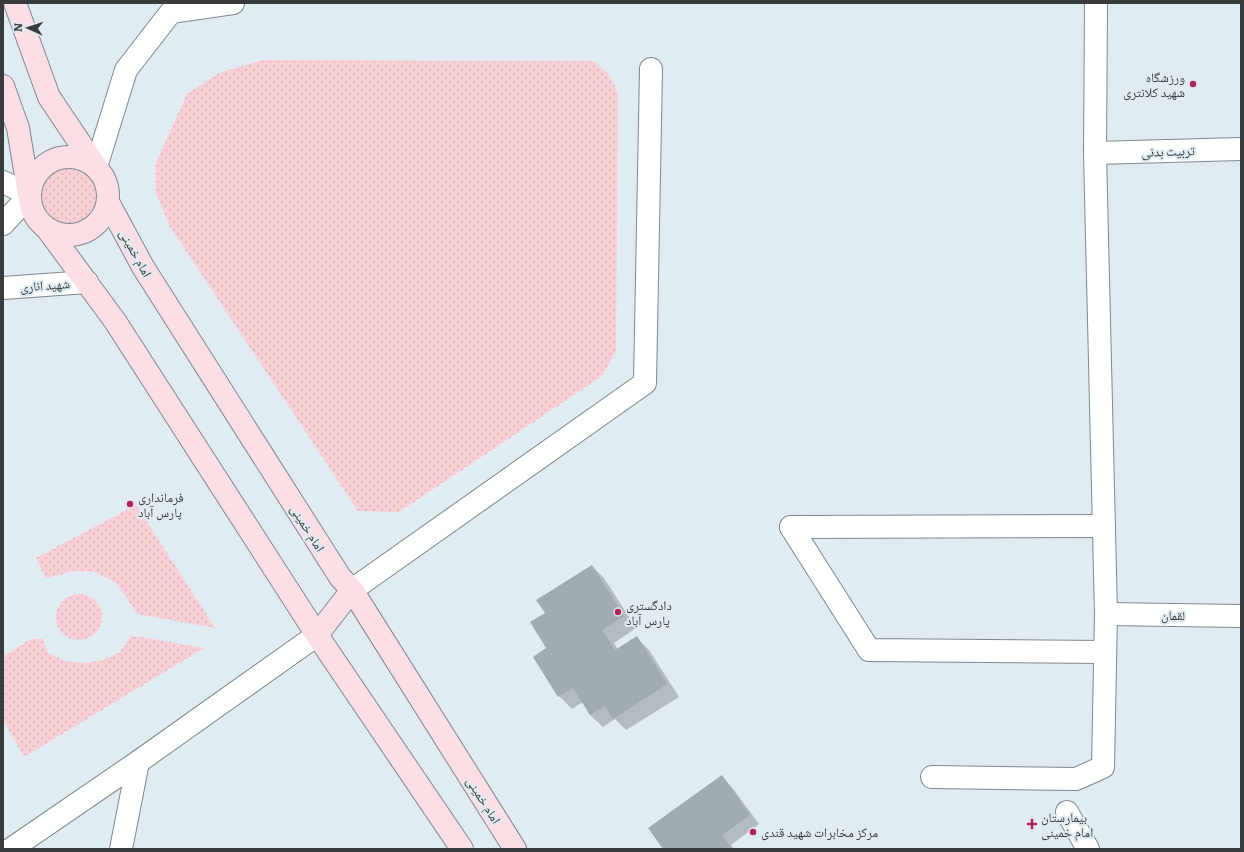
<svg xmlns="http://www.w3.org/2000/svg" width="1244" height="852" font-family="Literata,'Noto Naskh Arabic',serif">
  <defs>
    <pattern id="green-dots" width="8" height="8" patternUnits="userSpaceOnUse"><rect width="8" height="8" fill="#f9cfd6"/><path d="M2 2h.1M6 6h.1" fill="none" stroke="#d6b3b9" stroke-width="1.8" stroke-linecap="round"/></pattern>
  </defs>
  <rect width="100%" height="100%" fill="#e1ebf2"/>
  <g fill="url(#green-dots)">
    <polygon points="263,60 594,61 609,75 618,93 616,351 602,376 399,512 358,511 169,225 156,193 155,165 187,94 219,73"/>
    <circle cx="69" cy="196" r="27"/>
    <polygon points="136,505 215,628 138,614 115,582 95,572 74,571 46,578 36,558"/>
    <circle cx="79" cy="617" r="23"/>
    <polygon points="131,636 141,637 204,648 24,757 3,719 3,657 31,639 43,639 48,653 65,661 84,663 103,660 120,652"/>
  </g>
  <g fill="#0003">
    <polygon points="592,566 604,578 636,628 614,643 618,650 637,638 649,650 679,697 626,730 615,719 603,727 590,715 583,702 572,709 559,696 534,657 548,648 546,613"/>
    <polygon points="721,776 731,786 759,824 731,845 734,849 665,849"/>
  </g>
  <g fill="#a1abb2">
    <polygon points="592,565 624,616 602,630 615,650 637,636 667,684 613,719 605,706 590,715 573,688 558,697 533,657 546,648 530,622 545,613 536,600"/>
    <polygon points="722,775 750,815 722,835 732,849 663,849 648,828"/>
  </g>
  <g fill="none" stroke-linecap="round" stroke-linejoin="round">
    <defs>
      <g id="minor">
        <polyline points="1095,153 1241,149"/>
        <polyline points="96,167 126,70 171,12 233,3"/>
        <polyline points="3,224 30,195"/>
        <polyline points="3,288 87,282"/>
        <polyline points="791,527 869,650 1105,652"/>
        <polyline points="791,527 1104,526"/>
        <polyline points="352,590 645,383 651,69"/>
        <polyline points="1106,614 1241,616"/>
        <polyline points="932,777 1076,779 1103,767 1106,614 1095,153 1096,3"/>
        <polyline points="1067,812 1088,849"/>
        <polyline points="11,849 138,762 317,635"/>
        <polyline points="121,849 138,762"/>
      </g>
      <polyline id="tertiary" points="3,182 30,195"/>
      <g id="secondary">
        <polyline points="15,3 49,97 96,167"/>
        <polyline points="3,86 18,128 29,194"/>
        <circle cx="69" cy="196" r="39"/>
        <polyline points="108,202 143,267 340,577 352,590 515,849"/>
        <polyline points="48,230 115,321 317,635 462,849"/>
        <polyline points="317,635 352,590"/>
      </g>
    </defs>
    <use href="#minor" stroke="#7f888e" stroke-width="24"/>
    <use href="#tertiary" stroke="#7f888e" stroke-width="24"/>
    <use href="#secondary" stroke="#7f888e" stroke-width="24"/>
    <use href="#minor" stroke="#fff" stroke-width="22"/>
    <use href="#tertiary" stroke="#fff" stroke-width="22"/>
    <use href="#secondary" stroke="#fbdfe5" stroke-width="22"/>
  </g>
  <g fill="#b32456" stroke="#e1ebf2" stroke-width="1.5">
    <circle cx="1193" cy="84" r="4"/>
    <circle cx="130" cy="504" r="4"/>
    <circle cx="618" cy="612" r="4"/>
    <path d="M1030 818h4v4h4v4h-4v4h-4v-4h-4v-4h4z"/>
    <circle cx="753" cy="832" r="4"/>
  </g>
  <g text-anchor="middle" stroke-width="4" stroke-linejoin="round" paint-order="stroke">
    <g font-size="13" fill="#383c3e" stroke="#e1ebf2" text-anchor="start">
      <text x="1185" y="82" text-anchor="end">ورزشگاه<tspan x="1185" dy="15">شهید کلانتری</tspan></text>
      <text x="138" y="502">فرمانداری<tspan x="138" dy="15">پارس آباد</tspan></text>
      <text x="626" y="610">دادگستری<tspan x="626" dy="15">پارس آباد</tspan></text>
      <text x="1041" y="822">بیمارستان<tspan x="1041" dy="15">امام خمینی</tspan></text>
      <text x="761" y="837">مرکز مخابرات شهید قندی</text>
    </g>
    <g font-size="13" fill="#383c3e" stroke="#e1ebf2">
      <text transform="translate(1168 151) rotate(-2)" y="5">تربیت بدنی</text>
      <text transform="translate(136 253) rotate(61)" y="5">امام خمینی</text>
      <text transform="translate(45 285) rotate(-4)" y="5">شهید اناری</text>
      <text transform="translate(308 528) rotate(58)" y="5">امام خمینی</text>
      <text transform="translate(1173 615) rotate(1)" y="5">لقمان</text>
      <text transform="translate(484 800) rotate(58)" y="5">امام خمینی</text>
    </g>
  </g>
  <rect width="1244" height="852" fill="none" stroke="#383c3e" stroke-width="8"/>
  <g transform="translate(28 28) rotate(273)" stroke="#e1ebf2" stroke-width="3" paint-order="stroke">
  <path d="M0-3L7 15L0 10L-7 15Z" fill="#383c3e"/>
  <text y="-6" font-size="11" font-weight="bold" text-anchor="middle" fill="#383c3e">N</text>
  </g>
</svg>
